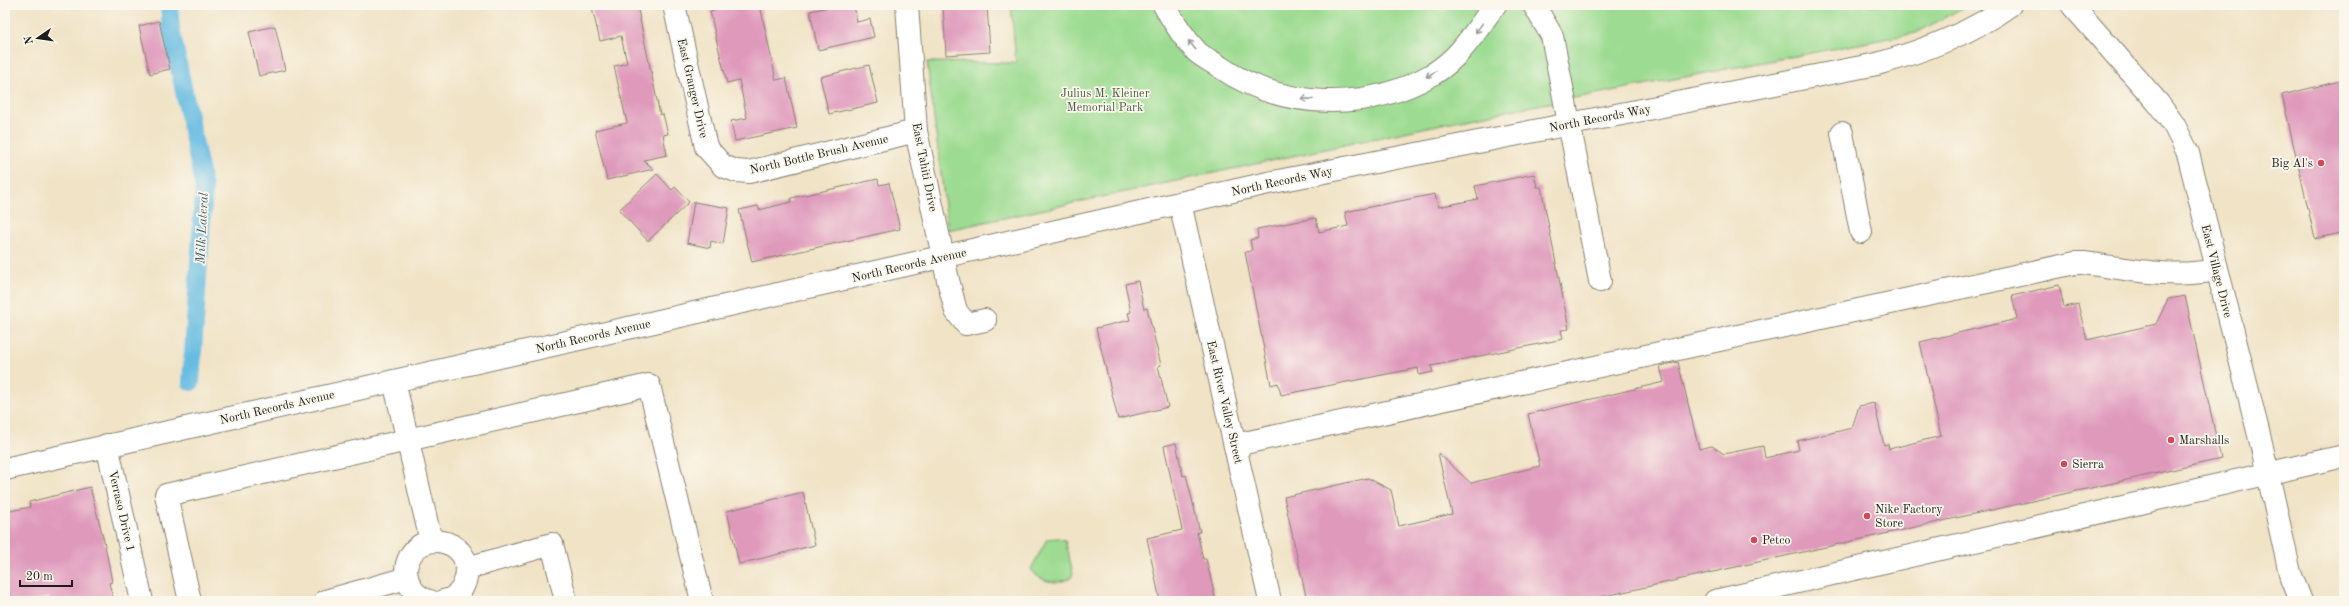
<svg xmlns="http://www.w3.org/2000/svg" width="2349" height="606" font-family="'Old Standard TT',serif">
  <rect width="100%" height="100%" fill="#fbf7ec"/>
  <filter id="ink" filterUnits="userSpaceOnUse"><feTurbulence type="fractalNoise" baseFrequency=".025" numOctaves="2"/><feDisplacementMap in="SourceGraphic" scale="8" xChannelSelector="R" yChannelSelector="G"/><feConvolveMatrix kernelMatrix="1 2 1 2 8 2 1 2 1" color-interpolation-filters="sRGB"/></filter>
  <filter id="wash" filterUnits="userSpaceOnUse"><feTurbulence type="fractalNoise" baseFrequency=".012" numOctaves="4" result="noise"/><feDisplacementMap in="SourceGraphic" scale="16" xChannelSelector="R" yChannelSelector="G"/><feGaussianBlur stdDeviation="0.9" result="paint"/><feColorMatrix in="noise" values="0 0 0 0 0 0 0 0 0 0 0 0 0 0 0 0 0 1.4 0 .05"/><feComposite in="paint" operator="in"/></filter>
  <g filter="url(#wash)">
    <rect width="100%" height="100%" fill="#f0e3c6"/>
    <g fill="#9cdb91" stroke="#5c7c56">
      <polygon points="1011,5 1968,5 1916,33 1470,118 948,230 927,62 1016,63"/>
      <path d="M1058,538l7,2 8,33 -2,5c-14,7 -30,5 -40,-9l16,-30z"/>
    </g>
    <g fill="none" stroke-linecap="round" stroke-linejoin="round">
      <polyline stroke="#66bce2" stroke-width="18" points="169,5 171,29 204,188 191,382"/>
    </g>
    <g id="blocks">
      <g fill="#df99bb">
        <polygon points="607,5 637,5 660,115 663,114 668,134 663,135 667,155 644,160 653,169 607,180 595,130 627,123 614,66 627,63 621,36 600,41 592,8"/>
        <polygon points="721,5 760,5 776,80 786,78 797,128 735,141 731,121 747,118 739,80 727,83 716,38 710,11 721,8"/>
        <polygon points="838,5 854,5 857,22 870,19 874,37 818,50 810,11"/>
        <polygon points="943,5 987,5 990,52 946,55"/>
        <polygon points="159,21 170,69 150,74 139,26"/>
        <polygon points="275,26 285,70 259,76 249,32"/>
        <polygon points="869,65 878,103 829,114 820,77"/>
        <polygon points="2344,80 2344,232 2315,239 2282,95"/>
        <polygon points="657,174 672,190 675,187 689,202 648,241 619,210"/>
        <polygon points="1534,174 1537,187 1541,187 1569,329 1561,330 1563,339 1431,366 1433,372 1419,375 1418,368 1281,395 1278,383 1271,385 1245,252 1252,251 1250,240 1258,238 1257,229 1316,218 1319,232 1348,226 1345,212 1435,194 1438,207 1478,199 1475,186"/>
        <polygon points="878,179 879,185 889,183 900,229 752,262 739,210 758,206 759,210 791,202 791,198"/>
        <polygon points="694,202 729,208 723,244 711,241 710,248 687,243"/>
        <polygon points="1138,281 1144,309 1147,308 1161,365 1158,366 1168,407 1118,419 1096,328 1130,320 1128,313 1131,312 1125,284"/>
        <polygon points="2059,285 2064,307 2078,304 2087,340 2156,324 2168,299 2185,296 2221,459 1583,601 1307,601 1284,497 1368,478 1391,490 1399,526 1452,514 1438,453 1471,483 1540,466 1528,414 1664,382 1660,366 1678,362 1699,449 1712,446 1724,454 1763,446 1765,458 1799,450 1797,441 1852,428 1859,406 1874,403 1884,445 1888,444 1889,449 1941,436 1920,342 2017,319 2012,296"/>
        <polygon points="1176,443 1183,476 1186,475 1200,532 1197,532 1203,559 1206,559 1216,601 1160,601 1147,538 1182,530 1164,446"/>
        <polygon points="90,487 105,545 112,582 109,583 113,598 99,601 50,601 49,597 33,601 5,601 5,512 30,507 29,502"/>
        <polygon points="803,492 815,545 739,564 727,511"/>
      </g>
    </g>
  </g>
  <g filter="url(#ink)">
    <use href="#blocks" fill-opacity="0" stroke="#868071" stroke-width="1"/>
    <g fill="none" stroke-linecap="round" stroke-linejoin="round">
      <defs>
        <g id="minor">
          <polyline points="674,5 706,147 723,166 736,171 749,172 916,131"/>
          <polyline points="907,5 916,131 948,280 956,311 966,324 985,320"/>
          <path d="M1164,5c9,16 20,33 33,47 7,6 16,10 23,15 62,43 148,45 213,7 29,-18 42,-43 62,-69"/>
          <polyline points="1534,5 1552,36 1600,281"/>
          <polyline points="2072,5 2158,103 2174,125 2188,153 2261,443 2290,573 2301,601"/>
          <polyline points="1842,133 1861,232"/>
          <polyline points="1180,203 1270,601"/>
          <polyline points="394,381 431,541"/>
          <polyline points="107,445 142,601"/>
          <path d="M1235,445l840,-182h9c46,6 86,16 132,7"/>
          <path d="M5,469l1263,-286 609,-119c47,-13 93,-30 133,-59"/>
          <polyline points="467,568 552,544 566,601"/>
          <polyline points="190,601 166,495 649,385 702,601"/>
          <polyline points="325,601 407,578"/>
          <path d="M430,601c-16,-3 -27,-21 -23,-37 12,-42 74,-21 57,20 -3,9 -12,16 -21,17"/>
          <polyline points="1715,601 2344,456"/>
        </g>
      </defs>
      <use href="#minor" stroke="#868071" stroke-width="24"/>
      <use href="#minor" stroke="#fff" stroke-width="22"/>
    </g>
    <defs><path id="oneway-shaft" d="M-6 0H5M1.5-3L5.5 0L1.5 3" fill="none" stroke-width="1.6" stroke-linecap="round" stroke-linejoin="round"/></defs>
    <g stroke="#999">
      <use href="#oneway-shaft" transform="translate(1479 28) rotate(125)"/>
      <use href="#oneway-shaft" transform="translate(1192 45) rotate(-128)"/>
      <use href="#oneway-shaft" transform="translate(1431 74) rotate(150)"/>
      <use href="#oneway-shaft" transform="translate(1307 99) rotate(-176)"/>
    </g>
  </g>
  <g fill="#d1495b" stroke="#fbf7ec" stroke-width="1.5">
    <circle cx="2321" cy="163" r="4"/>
    <circle cx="2171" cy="440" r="4"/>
    <circle cx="2064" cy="464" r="4"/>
    <circle cx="1867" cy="516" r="4"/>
    <circle cx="1754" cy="540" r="4"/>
  </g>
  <g text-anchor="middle" stroke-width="3.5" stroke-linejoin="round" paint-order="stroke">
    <g font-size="12" fill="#1c1c1c" stroke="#fbf7ec">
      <text transform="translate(693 88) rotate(77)" y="4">East Granger Drive</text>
      <text transform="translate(1600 118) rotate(-11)" y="4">North Records Way</text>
      <text transform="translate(819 154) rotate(-13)" y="4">North Bottle Brush Avenue</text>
      <text transform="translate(925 167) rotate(79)" y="4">East Tahiti Drive</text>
      <text transform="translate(1282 181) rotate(-12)" y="4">North Records Way</text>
      <text transform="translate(909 265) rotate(-13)" y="4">North Records Avenue</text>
      <text transform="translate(2217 271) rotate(76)" y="4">East Village Drive</text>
      <text transform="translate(593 336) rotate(-13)" y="4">North Records Avenue</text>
      <text transform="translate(1225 402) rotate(77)" y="4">East River Valley Street</text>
      <text transform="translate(277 407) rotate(-13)" y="4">North Records Avenue</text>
      <text transform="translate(122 511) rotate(77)" y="4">Verraso Drive 1</text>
    </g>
    <g font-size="12" fill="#495f45" stroke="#fbf7ec">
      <text x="1105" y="97">Julius M. Kleiner<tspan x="1105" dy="14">Memorial Park</tspan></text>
    </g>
    <g font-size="12" fill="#1c1c1c" stroke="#fbf7ec" text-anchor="start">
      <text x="2313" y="167" text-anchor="end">Big Al's</text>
      <text x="2179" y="444">Marshalls</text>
      <text x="2072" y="468">Sierra</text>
      <text x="1875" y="513">Nike Factory<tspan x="1875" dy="14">Store</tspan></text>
      <text x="1762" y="544">Petco</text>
    </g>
    <g font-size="13" font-style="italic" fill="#3a5c6b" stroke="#fbf7ec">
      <text transform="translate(201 228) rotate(-87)" y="5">Milk Lateral</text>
    </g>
  </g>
  <rect width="2349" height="606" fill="none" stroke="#fbf7ec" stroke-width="20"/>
  <g transform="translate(38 38) rotate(257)" stroke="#fbf7ec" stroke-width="3" paint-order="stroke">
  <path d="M0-3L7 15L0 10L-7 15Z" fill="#1c1c1c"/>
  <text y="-6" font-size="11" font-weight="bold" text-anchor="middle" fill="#1c1c1c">N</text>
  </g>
  <path d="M20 580v6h52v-6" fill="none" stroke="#1c1c1c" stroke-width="2"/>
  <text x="26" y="580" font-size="12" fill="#1c1c1c" stroke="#fbf7ec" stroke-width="3" paint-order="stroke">20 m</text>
</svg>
